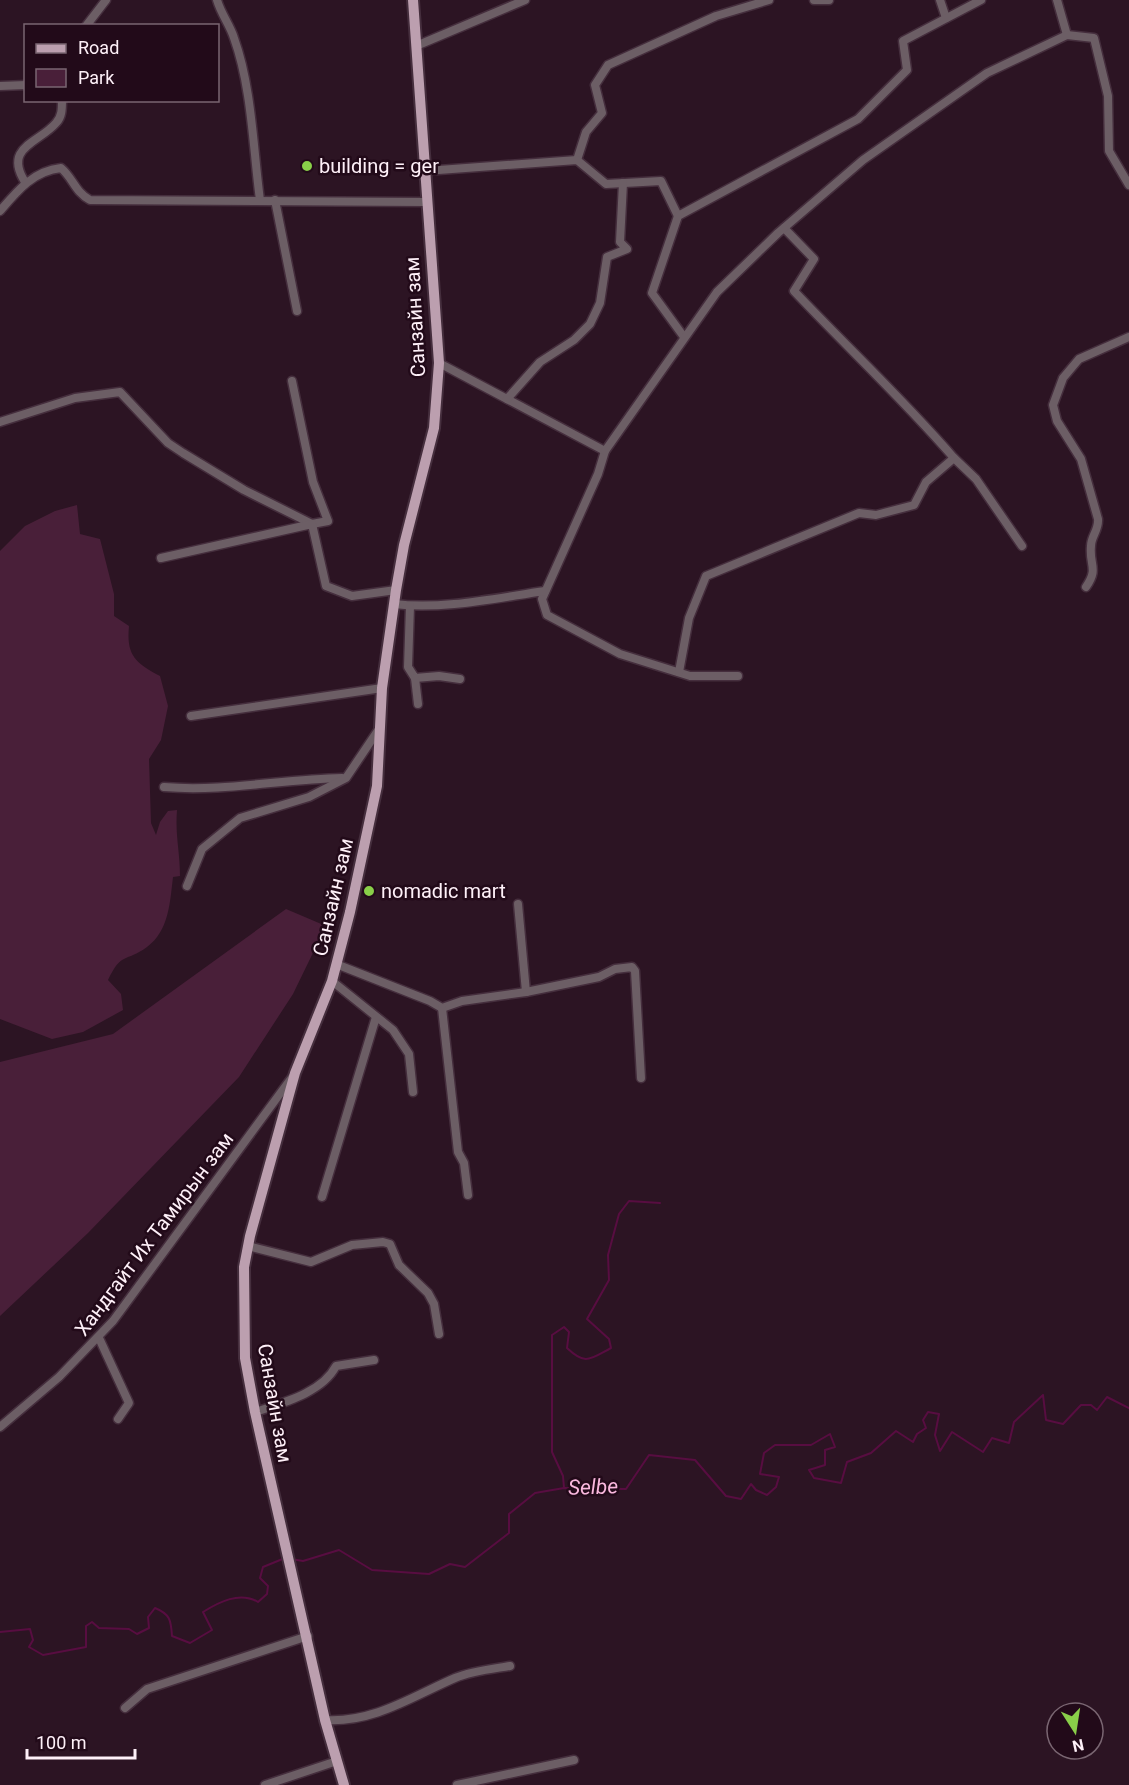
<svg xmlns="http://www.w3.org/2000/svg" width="1129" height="1785" font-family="Roboto,sans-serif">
  <rect width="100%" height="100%" fill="#2c1423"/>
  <g fill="#491f39">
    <path d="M77,505l3,29 20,5 14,55v22l15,10c-3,30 7,37 31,50l8,30 -7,34 -12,19 2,64 5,12 4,-13 8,-11 9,-1c-2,26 3,41 3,66l-7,1c-3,25 -4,54 -26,70 -22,16 -25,4 -39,33l13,14 2,16 -40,22 -31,7 -52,-20v-468l25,-25 30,-15z"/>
    <polygon points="286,909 326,926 293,994 239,1077 88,1233 0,1316 0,1062 113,1034"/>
  </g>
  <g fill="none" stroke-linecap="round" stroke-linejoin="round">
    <g stroke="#580d41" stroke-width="2">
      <path d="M564,1488l-1,-12 -11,-24v-117l12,-8 5,5 -2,16c19,18 23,11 44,0l-2,-9 -22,-20 22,-39 -1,-25 11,-41 10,-13 31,2"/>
      <polyline points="291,1559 303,1561 339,1550 372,1570 429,1574 450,1564 465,1567 509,1533 509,1514 535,1493 564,1488 626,1489 649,1455 695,1460 726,1496 741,1499 751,1484 756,1490 767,1495 776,1487 779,1477 760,1474 764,1453 775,1445 811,1445 830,1434 835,1447 825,1450 825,1465 809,1470 814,1478 841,1483 847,1462 871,1453 896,1431 913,1442 917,1434 926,1428 923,1420 928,1412 939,1414 935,1435 940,1451 952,1432 983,1452 992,1438 1009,1443 1014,1422 1043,1395 1046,1420 1063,1424 1081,1405 1091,1405 1097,1410 1107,1397 1129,1408"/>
      <path d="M0,1632l30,-3 3,11 -4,7 14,8 43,-8v-21l6,-4 7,6 30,1 8,5 12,-6 -1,-11 7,-9c15,6 16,12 17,28l18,7 22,-13 -9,-18c16,-10 37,-21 55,-10l9,-8 1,-8 -8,-8 3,-11 22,-9"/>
    </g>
    <defs>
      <g id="minor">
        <path d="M217,0c4,14 13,25 17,38 18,50 19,110 26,162"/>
        <polyline points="814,0 829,0"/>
        <polyline points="940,0 946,18"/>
        <polyline points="1057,0 1067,35"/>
        <polyline points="86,26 106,0"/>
        <polyline points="416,46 525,0"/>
        <polyline points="0,86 26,85"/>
        <polyline points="577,160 586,132 602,113 595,85 608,65 716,16 769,0"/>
        <polyline points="425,171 577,160 606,184 661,181 678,216"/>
        <path d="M25,182c-22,-35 14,-39 31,-59 6,-6 6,-14 6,-23"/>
        <polyline points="275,200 297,311"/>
        <path d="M0,211c17,-20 33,-40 61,-43 12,10 14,24 29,32l336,2"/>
        <path d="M784,228l30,31 -20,32c53,56 110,109 160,167"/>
        <polyline points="684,337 652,293 678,216 858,119 907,70 903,41 981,0"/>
        <polyline points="439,363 605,451 598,474 542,599 547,615 620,654 690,676 738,676"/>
        <polyline points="507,399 540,362 574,340 590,324 600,303 607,257 627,249 620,242 623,183"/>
        <polyline points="0,422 75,398 120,392 168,443 183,453 244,490 312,524 328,521 313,482 292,381"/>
        <polyline points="605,451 717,292 778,233 863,160 987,73 1067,35 1094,38 1108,96 1109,151 1129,185"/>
        <polyline points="161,558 312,524 326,586 352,596 396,590"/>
        <path d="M1086,587c13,-19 3,-21 5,-41 0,-10 8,-16 7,-27l-17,-60 -24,-38 -4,-16 10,-27 16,-19 50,-22"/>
        <path d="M394,604c49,6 102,-6 151,-13"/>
        <polyline points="410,606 408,667 415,678 439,676 460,679"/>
        <polyline points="679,672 689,618 706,576 859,513 876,515 914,505 926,482 954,458 976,479 1022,546"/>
        <polyline points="415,678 418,704"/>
        <polyline points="191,716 382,688"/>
        <path d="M164,787c60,5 118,-8 178,-9"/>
        <polyline points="187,886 202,849 240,818 309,797 346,778 379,729"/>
        <polyline points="518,904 526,992"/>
        <polyline points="336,964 430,1001 442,1008 462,1001 526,992 599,977 615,969 632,967 635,971 641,1078"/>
        <polyline points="332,981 393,1030 409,1054 413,1092"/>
        <polyline points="442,1008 458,1152 464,1163 468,1195"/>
        <polyline points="322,1197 376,1017"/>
        <polyline points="248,1246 311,1262 352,1245 383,1242 390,1244 399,1265 428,1293 434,1304 439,1334"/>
        <polyline points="99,1338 129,1403 118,1419"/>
        <path d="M255,1412c27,-9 67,-19 81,-46l38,-6"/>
        <polyline points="0,1427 59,1377 113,1321 293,1076"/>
        <polyline points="125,1708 147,1689 308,1636"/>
        <path d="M325,1720c49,3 88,-24 130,-42 17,-7 37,-9 55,-12"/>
        <polyline points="265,1785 337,1761"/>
        <polyline points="457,1785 574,1760"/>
      </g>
      <polyline id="major" points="344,1785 325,1720 255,1412 245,1358 244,1267 250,1236 295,1073 332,981 350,912 377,786 382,688 396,590 404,545 434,428 439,363 413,0"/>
    </defs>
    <use href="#minor" stroke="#452e3d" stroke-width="11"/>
    <use href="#major" stroke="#452e3d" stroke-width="14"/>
    <use href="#minor" stroke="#6c5e65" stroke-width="8"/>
    <use href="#major" stroke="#bc9faf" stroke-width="10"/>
  </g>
  <g fill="#89cf49" stroke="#220a19" stroke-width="2">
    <circle cx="307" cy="166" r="6"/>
    <circle cx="369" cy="891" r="6"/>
  </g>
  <g text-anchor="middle" stroke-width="5" stroke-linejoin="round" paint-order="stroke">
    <g font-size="20" fill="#fef0f8" stroke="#220a19" text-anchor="start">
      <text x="319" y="173">building = ger</text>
      <text x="381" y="898">nomadic mart</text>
    </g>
    <g font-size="20" fill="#fef0f8" stroke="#220a19">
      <text transform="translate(415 317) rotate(-93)" y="7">Санзайн зам</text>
      <text transform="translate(333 897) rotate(-77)" y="7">Санзайн зам</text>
      <text transform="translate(154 1234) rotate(-53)" y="7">Хандгайт Их Тамирын зам</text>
      <text transform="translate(275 1403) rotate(80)" y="7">Санзайн зам</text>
    </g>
    <g font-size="21" font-style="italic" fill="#f9b7dd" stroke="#220a19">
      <text transform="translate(593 1487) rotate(-2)" y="7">Selbe</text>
    </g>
  </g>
  <rect x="24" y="24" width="195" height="78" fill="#220a19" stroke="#7a6672" stroke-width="1.5"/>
  <rect x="36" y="44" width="30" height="9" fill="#bc9faf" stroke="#7a6672" stroke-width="1.5"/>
  <text x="78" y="54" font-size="18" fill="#fef0f8">Road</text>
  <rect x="36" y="69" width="30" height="18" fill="#491f39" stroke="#7a6672" stroke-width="1.5"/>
  <text x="78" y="84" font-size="18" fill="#fef0f8">Park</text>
  <g transform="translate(1075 1731) rotate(168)"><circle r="28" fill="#220a19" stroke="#7a6672" stroke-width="1.5"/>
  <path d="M0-4.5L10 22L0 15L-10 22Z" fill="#89cf49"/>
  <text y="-9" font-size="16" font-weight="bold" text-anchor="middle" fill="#fef0f8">N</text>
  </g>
  <path d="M27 1749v9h108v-9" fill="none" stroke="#fef0f8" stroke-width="3"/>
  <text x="36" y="1749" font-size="18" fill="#fef0f8" stroke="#220a19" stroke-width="4.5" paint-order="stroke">100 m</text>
</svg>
